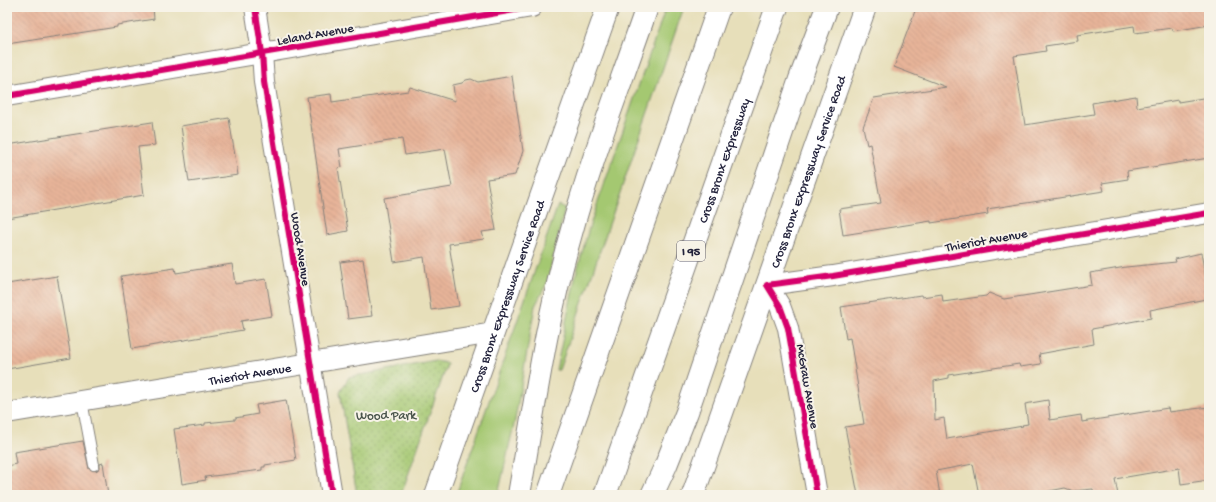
<svg xmlns="http://www.w3.org/2000/svg" width="1216" height="502" font-family="'Gochi Hand',sans-serif">
  <defs>
    <pattern id="park-dots" width="8" height="8" patternUnits="userSpaceOnUse"><rect width="8" height="8" fill="#a4c871"/><path d="M2 2h.1M6 6h.1" fill="none" stroke="#85a25e" stroke-width="1.8" stroke-linecap="round"/></pattern>
    <pattern id="building-back-hatch" width="6" height="6" patternUnits="userSpaceOnUse"><rect width="6" height="6" fill="#e7b499"/><path d="M-1 5l2 2M0 0l6 6M5-1l2 2" fill="none" stroke="#c69a85"/></pattern>
  </defs>
  <rect width="100%" height="100%" fill="#f7f3e8"/>
  <filter id="ink" filterUnits="userSpaceOnUse"><feTurbulence type="fractalNoise" baseFrequency=".025" numOctaves="2"/><feDisplacementMap in="SourceGraphic" scale="8" xChannelSelector="R" yChannelSelector="G"/><feConvolveMatrix kernelMatrix="1 2 1 2 8 2 1 2 1" color-interpolation-filters="sRGB"/></filter>
  <filter id="wash" filterUnits="userSpaceOnUse"><feTurbulence type="fractalNoise" baseFrequency=".012" numOctaves="4" result="noise"/><feDisplacementMap in="SourceGraphic" scale="16" xChannelSelector="R" yChannelSelector="G"/><feGaussianBlur stdDeviation="0.9" result="paint"/><feColorMatrix in="noise" values="0 0 0 0 0 0 0 0 0 0 0 0 0 0 0 0 0 1.4 0 .05"/><feComposite in="paint" operator="in"/></filter>
  <g filter="url(#wash)">
    <rect width="100%" height="100%" fill="#e7dfba"/>
    <g fill="#a4c871" stroke="#637556">
      <polygon points="666,7 684,7 559,370 556,370 576,274 589,228"/>
      <polygon points="558,205 565,208 547,283 535,306 515,420 498,495 456,495"/>
    </g>
    <polygon fill="url(#park-dots)" stroke="#637556" points="436,361 446,363 447,365 401,495 357,495 340,392 349,377"/>
    <g id="blocks">
      <g fill="url(#building-back-hatch)">
        <polygon points="7,7 153,7 154,19 117,25 117,27 7,44"/>
        <polygon points="934,7 1209,7 1209,25 1173,31 1172,28 1135,33 1134,26 1077,35 1078,41 1045,46 1046,51 1014,56 1025,125 1094,114 1092,103 1136,96 1137,107 1178,100 1178,102 1209,97 1209,158 1127,171 1128,179 1102,183 1104,191 987,209 988,214 931,223 931,221 843,235 839,209 881,203 870,144 867,145 863,127 874,98 946,87 894,67 915,11"/>
        <polygon points="512,76 523,151 515,175 487,179 496,230 482,232 484,239 449,244 459,306 431,310 424,257 394,262 384,198 452,187 445,149 405,155 402,139 339,149 342,167 338,168 348,231 327,235 307,97 331,94 332,102 408,91 410,87 455,101 453,85 462,83 466,80 471,79 478,82"/>
        <polygon points="229,118 238,175 189,182 181,126"/>
        <polygon points="152,122 155,145 138,147 144,195 7,218 7,145"/>
        <polygon points="1201,253 1208,289 1205,290 1206,299 1150,310 1151,318 1092,329 1094,344 1039,354 1041,364 1020,367 1019,364 949,375 949,378 934,381 935,420 944,418 947,439 1023,426 1022,425 1028,424 1025,404 1048,400 1050,420 1081,415 1082,422 1168,408 1169,412 1209,407 1209,480 1181,484 1179,468 1115,479 1118,495 1094,495 1093,489 1073,491 1065,488 1029,495 979,495 973,464 936,471 940,495 858,495 845,427 864,424 850,338 846,339 841,307 921,295 922,297 942,294 943,302 986,296 989,293 1004,299 1092,285 1090,273 1126,267 1176,262 1175,259"/>
        <polygon points="363,259 372,316 348,319 340,262"/>
        <polygon points="232,264 235,284 266,279 272,316 241,321 243,330 132,349 121,276 175,268 176,273"/>
        <polygon points="57,276 71,358 7,369 7,284"/>
        <polygon points="286,400 296,460 265,465 265,467 262,467 262,470 205,477 206,480 182,484 174,429 205,425 205,423 235,420 235,418 258,414 256,405"/>
        <polygon points="83,441 89,469 96,471 100,468 100,464 103,463 108,495 7,495 7,466 16,464 14,452"/>
      </g>
    </g>
  </g>
  <g filter="url(#ink)">
    <use href="#blocks" fill-opacity="0" stroke="#84807a" stroke-width="1"/>
    <g fill="none" stroke-linecap="round" stroke-linejoin="round">
      <defs>
        <polyline id="lane" points="82,401 94,465"/>
        <g id="street">
          <polyline points="255,7 262,53 264,82 332,495"/>
          <polyline points="7,96 286,49 532,7"/>
          <path id="s1" d="M7,413l486,-80"/>
          <polyline points="817,495 788,328 780,306 767,285 833,276 1209,213"/>
        </g>
        <g id="secondary">
          <path id="s2" d="M436,495l172,-488"/>
          <path id="s3" d="M693,495l172,-488"/>
        </g>
        <g id="highway">
          <path d="M519,495c15,-86 27,-174 51,-258 21,-78 51,-154 77,-230"/>
          <polyline points="548,495 719,7"/>
          <path id="s4" d="M605,495l172,-488"/>
          <polyline points="652,495 666,465 687,412 800,79 827,7"/>
        </g>
      </defs>
      <use href="#lane" stroke="#84807a" stroke-width="12"/>
      <use href="#street" stroke="#84807a" stroke-width="22"/>
      <use href="#secondary" stroke="#84807a" stroke-width="24"/>
      <use href="#highway" stroke="#84807a" stroke-width="24"/>
      <use href="#lane" stroke="#fff" stroke-width="10"/>
      <use href="#street" stroke="#fff" stroke-width="20"/>
      <use href="#secondary" stroke="#fff" stroke-width="22"/>
      <use href="#highway" stroke="#fff" stroke-width="22"/>
      <defs>
        <g id="cycleway">
          <polyline points="255,7 262,53 264,82 332,495"/>
          <polyline points="7,96 286,49 532,7"/>
          <polyline points="817,495 788,328 780,306 767,285 833,276 1209,213"/>
        </g>
      </defs>
      <use href="#cycleway" stroke="#f7f3e8" stroke-width="8"/>
      <use href="#cycleway" stroke="#d6006c" stroke-width="6"/>
    </g>
  </g>
  <g text-anchor="middle" stroke-width="4" stroke-linejoin="round" paint-order="stroke">
    <rect fill="#f7f3e8" stroke="#62616f" stroke-width="1" x="677" y="241" width="28" height="20" rx="3"/>
    <g font-size="12" font-weight="bold" fill="#22223b">
      <text x="691" y="255">I 95</text>
    </g>
    <g font-size="13" fill="#22223b" stroke="#f7f3e8">
      <text transform="translate(315 33) rotate(-10)" y="5">Leland Avenue</text>
      <text dy="5" stroke="none"><textPath href="#s4" startOffset="355">Cross Bronx Expressway</textPath></text>
      <text dy="5" stroke="none"><textPath href="#s3" startOffset="343">Cross Bronx Expressway Service Road</textPath></text>
      <text transform="translate(986 239) rotate(-10)" y="5">Thieriot Avenue</text>
      <text transform="translate(302 249) rotate(81)" y="5">Wood Avenue</text>
      <text dy="5" stroke="none"><textPath href="#s2" startOffset="211">Cross Bronx Expressway Service Road</textPath></text>
      <text dy="5" stroke="none"><textPath href="#s1" startOffset="246">Thieriot Avenue</textPath></text>
      <text transform="translate(809 386) rotate(80)" y="5">McGraw Avenue</text>
    </g>
    <g font-size="13" fill="#49544b" stroke="#f7f3e8">
      <text x="386" y="419">Wood Park</text>
    </g>
  </g>
  <rect width="1216" height="502" fill="none" stroke="#f7f3e8" stroke-width="24"/>
</svg>
